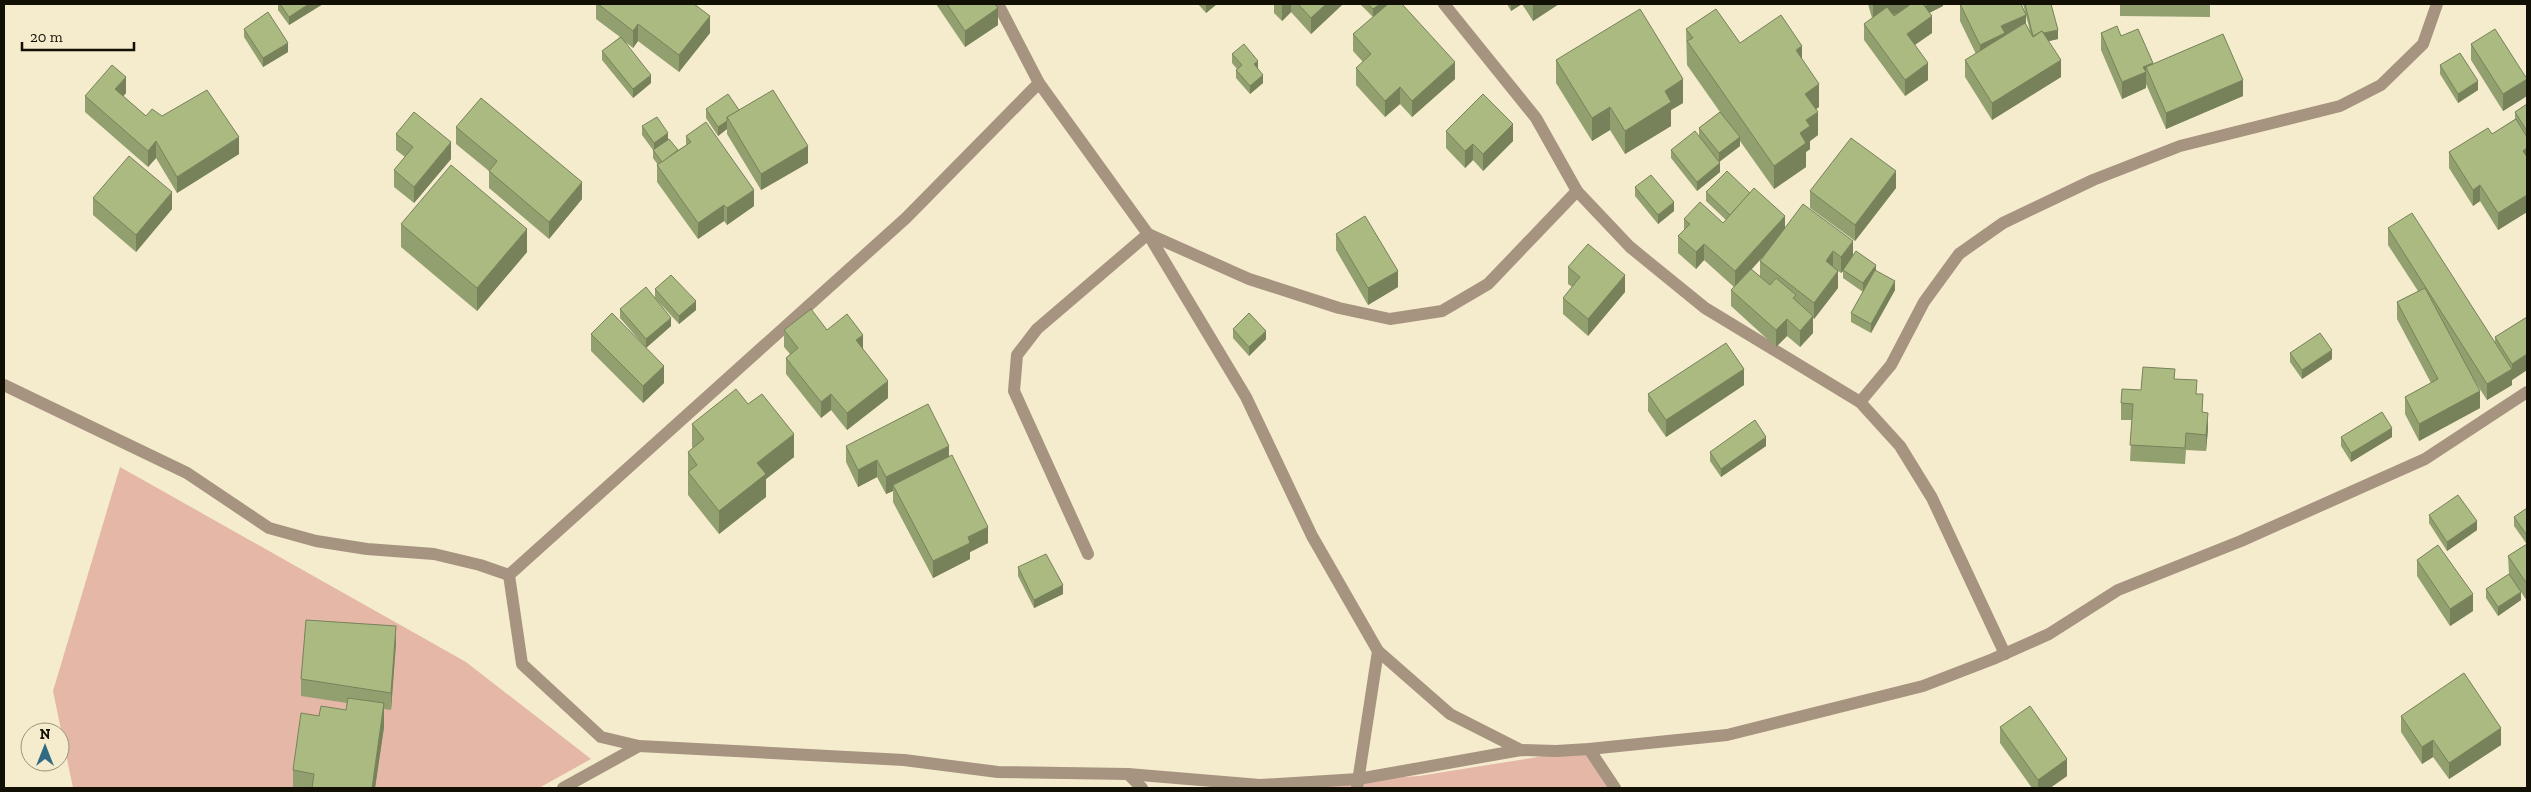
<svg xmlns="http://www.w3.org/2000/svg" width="2531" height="792" font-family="'Zilla Slab',serif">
  <rect width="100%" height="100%" fill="#f5eccd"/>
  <g fill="#e5b7a7">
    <polygon points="120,467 466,662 591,759 539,788 73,788 53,691"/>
    <polygon points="1594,748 1618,788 1225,788 1419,776"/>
  </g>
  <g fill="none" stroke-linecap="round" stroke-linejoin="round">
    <g stroke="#a69380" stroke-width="12">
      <polyline points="998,4 1039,83 1148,234 1246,397 1312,536 1378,651 1450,714 1521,750"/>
      <polyline points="1444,4 1536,118 1577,191 1630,247 1705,308 1860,402 1900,446 1932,498 2005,654"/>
      <polyline points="4,385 187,473 269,528 316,541 367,549 434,554 480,565 509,575"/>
      <polyline points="1860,402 1891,365 1924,302 1959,254 2003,223 2093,180 2180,146 2340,106 2381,85 2423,44 2437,4"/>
      <polyline points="1088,554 1014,391 1017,355 1037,329 1148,234 1249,279 1339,308 1390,319 1442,311 1488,284 1577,191"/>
      <polyline points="509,575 522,664 601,737 639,746 904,760 998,772 1128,774 1260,785 1358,779 1521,750 1556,751 1589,749 1727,735 1923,686 1993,659 2049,634 2118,590 2241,541 2425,459 2527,392"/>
      <polyline points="509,575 906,218 1039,83"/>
      <polyline points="1589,749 1615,788"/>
      <polyline points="1128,774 1142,788"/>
      <polyline points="563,788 639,746"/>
      <polyline points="1357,788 1378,651"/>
    </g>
  </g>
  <g fill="#92a06f" fill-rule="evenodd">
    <polygon points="278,4 323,4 289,25 278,10"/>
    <polygon points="596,4 694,4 710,33 679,72 638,41 633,48 624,41 651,83 633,98 602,60 602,51 620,37 596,19"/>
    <polygon points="936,4 995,4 998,25 965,47"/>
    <polygon points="1198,4 1217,4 1206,13"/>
    <polygon points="1274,4 1343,4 1311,34 1291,12 1282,21 1274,13"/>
    <polygon points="1360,4 1402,4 1455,79 1412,117 1400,104 1385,117 1356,85 1356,68 1363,62 1353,51 1353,34 1373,17"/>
    <polygon points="1507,4 1559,4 1533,21 1522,4 1511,11"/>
    <polygon points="1868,4 1943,4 1943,6 1929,13 1932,33 1915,45 1928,80 1905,96 1864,40 1864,24 1872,18"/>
    <polygon points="1960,4 2026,24 2030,31 2023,4 2051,4 2058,39 2048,41 2061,77 1992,120 1965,77 1965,60 1976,54 1960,21"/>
    <polygon points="2120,4 2210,4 2210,17 2120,16"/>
    <polygon points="244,29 288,52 263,67 244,37"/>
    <polygon points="1686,29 1740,43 1819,107 1816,109 1818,135 1810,141 1810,149 1806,152 1806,167 1774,189 1740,141 1740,146 1719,162 1720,172 1697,191 1671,158 1671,150 1699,137 1699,128 1720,112 1687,65"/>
    <polygon points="2101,33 2121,36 2153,65 2243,96 2166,129 2146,84 2146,82 2146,88 2122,99 2101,50"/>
    <polygon points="2471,44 2527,96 2503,111 2471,60"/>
    <polygon points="1232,54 1258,69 1263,83 1250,94 1236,78 1236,70 1237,69 1232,63"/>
    <polygon points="1556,60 1683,103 1671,110 1671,126 1625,154 1610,130 1592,141 1556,83"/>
    <polygon points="2440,65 2478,90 2458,103 2440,74"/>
    <polygon points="126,93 123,96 146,116 162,116 239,154 177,193 156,158 148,167 85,112 85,96"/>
    <polygon points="2527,104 2527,212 2498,230 2480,201 2473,206 2449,168 2449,152 2492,134 2515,119 2515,112"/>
    <polygon points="706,109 739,110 808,163 761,190 727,134 727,129 718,136 706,118"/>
    <polygon points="642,126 668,139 678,150 686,145 686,136 754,206 727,225 724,221 698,239 657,182 657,165 658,165 653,158 653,150 642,135"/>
    <polygon points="456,127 582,199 549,239 489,188 489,171 456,144"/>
    <polygon points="1446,131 1513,141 1483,171 1473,160 1465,168 1446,148"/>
    <polygon points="396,134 451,159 414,203 394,187 394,170 405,157 396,150"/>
    <polygon points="1635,187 1674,211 1658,224 1635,196"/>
    <polygon points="1896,188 1855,241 1810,208 1810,191"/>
    <path d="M1706,192l79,37 68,26 23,16 19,19 -24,43 -20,-11v-9l12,-21 -20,-14v-7l-2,2 -3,-2v17l-24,31 -1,-1v15l-13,14 -13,-11 -11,11 -45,-41v-16l3,-3 -30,-27 -8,9 -18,-16v-17l6,-6v-11l39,4 3,-3 -20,-19zM1765,254l-5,7v15l-9,-7z"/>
    <polygon points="93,198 172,209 136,252 93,215"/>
    <polygon points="401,224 527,252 477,311 401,247"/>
    <polygon points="2388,228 2495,342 2495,337 2527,317 2527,370 2512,380 2512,385 2487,400 2474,380 2480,408 2419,441 2405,414 2405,397 2431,383 2397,319 2397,302 2418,291 2388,245"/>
    <polygon points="1336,234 1398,287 1368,305 1336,250"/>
    <polygon points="1568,267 1625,292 1588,336 1563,314 1563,298 1572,287 1568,284"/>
    <polygon points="655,289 696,310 679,324 655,298"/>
    <polygon points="620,309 671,326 646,348 664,383 643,403 591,351 591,334 646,348 620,318"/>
    <polygon points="1233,329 1266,339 1249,356 1233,338"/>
    <polygon points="784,330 827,330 863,349 888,398 847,430 831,410 821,418 786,374 786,358 790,354 784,347"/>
    <polygon points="2290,353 2332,359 2302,379 2290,362"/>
    <polygon points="2175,379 2197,394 2208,429 2206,451 2186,450 2185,464 2130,461 2132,420 2121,420 2121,403"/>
    <polygon points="1744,385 1666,437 1648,411 1648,394"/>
    <polygon points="748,404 794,457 766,479 766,497 719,534 688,495 688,452 693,448 692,447 692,424"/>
    <polygon points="2341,437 2392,437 2351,462 2341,446"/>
    <polygon points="846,446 949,456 988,543 970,552 970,559 933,578 893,502 893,491 886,494 877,477 858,487 846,462"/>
    <polygon points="1766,446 1721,477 1710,461 1710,452"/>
    <polygon points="2527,508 2526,543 2514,526 2514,517"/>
    <polygon points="2429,515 2477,530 2447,551 2429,523"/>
    <polygon points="2527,544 2527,601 2517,586 2521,600 2498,616 2486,598 2486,589 2509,574 2508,556"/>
    <polygon points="2417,560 2473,611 2450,626 2417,576"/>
    <polygon points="1018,567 1063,594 1034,608 1018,576"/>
    <polygon points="396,643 391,710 384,709 384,727 375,788 293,788 293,770 319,716 346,710 347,703 301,696 301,679"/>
    <polygon points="2401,716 2501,745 2449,779 2433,757 2422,764 2401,732"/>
    <polygon points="2000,727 2067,776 2050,788 2032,788 2000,743"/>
  </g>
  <g fill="#77825a">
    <polygon points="309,4 323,4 289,25 289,17"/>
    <polygon points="1206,4 1217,4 1206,13"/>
    <polygon points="1282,4 1291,4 1291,12 1282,21"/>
    <polygon points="1326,4 1343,4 1311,34 1311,18"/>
    <polygon points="1380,4 1389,4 1373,18 1373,9"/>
    <polygon points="1511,4 1522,4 1511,11"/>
    <polygon points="1533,4 1559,4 1533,21"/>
    <polygon points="1873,4 1912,4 1912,9 1873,20"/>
    <polygon points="1930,4 1943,4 1943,6 1925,15 1925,6"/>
    <polygon points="998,8 998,25 965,47 965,31"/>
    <polygon points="2026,15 2026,32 1980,62 1980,45 2001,26"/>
    <polygon points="710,16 710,33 679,72 679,55"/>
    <polygon points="1932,16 1932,33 1907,50 1907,34"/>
    <polygon points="638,24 638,41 633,48 633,31"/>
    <polygon points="2058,30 2058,39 2033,45 2033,36"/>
    <polygon points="288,43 288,52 263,67 263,58"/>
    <polygon points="1802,46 1802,69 1796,50"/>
    <polygon points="2061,60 2061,77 1992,120 1992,103"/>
    <polygon points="1258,61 1258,70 1254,64"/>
    <polygon points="1455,62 1455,79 1412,117 1412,101"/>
    <polygon points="1928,63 1928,80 1905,96 1905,80"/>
    <polygon points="2153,63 2153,80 2146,67 2146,88 2122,99 2122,82 2143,67"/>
    <polygon points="651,75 651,83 633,98 633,89"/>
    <polygon points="1263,75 1263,83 1250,94 1250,86"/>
    <polygon points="126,77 126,93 115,106 115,89"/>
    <polygon points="1683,79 1683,103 1671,110 1671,126 1625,154 1625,131 1665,91"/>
    <polygon points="2527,79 2527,96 2503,111 2503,94"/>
    <polygon points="2243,80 2243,96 2166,129 2166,113"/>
    <polygon points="2478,81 2478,90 2458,103 2458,94"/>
    <polygon points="1819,84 1819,107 1805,117 1805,94"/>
    <polygon points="1400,87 1400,104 1385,117 1385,101"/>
    <polygon points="1610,107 1610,130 1592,141 1592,118"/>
    <polygon points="1818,112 1818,135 1810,141 1810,149 1806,152 1806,167 1774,189 1774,166 1800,133 1806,120"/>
    <polygon points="727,121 727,129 718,136 718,127"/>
    <polygon points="1513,124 1513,141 1483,171 1483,154"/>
    <polygon points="668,133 668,142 654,152 654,143"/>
    <polygon points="239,137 239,154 177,193 177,177"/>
    <polygon points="1740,137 1740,146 1719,162 1719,153"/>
    <polygon points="156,141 156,158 148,167 148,151"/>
    <polygon points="451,142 451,159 414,203 414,187"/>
    <polygon points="1473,144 1473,160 1465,168 1465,151"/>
    <polygon points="808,146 808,163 761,190 761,174"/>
    <polygon points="2527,148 2527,165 2523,151"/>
    <polygon points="1720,163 1720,172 1697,191 1697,182"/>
    <polygon points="1896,171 1896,188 1855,241 1855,225"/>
    <polygon points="582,182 582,199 549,239 549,222"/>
    <polygon points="2480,185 2480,201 2473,206 2473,190"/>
    <polygon points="754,190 754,206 727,225 727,208"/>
    <polygon points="172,192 172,209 136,252 136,235"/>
    <polygon points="2527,195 2527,212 2498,230 2498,213"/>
    <polygon points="1674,202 1674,211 1658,224 1658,215"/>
    <polygon points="724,205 724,221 698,239 698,223"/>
    <polygon points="1785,216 1785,232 1735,288 1735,271"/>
    <polygon points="527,229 527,252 477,311 477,288"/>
    <polygon points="1853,241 1853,258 1843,270 1843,271 1841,273 1841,257"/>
    <polygon points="1704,244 1704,260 1696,269 1696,252"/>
    <polygon points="1833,251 1833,267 1826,261"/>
    <polygon points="1876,265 1876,273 1863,292 1863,283"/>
    <polygon points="1398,271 1398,287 1368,305 1368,288"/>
    <polygon points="1838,271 1838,288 1814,319 1814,303"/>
    <polygon points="1625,275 1625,292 1588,336 1588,319"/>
    <polygon points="1895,281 1895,290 1871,333 1871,324"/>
    <polygon points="696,301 696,310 679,324 679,316"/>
    <polygon points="1813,316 1813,333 1800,347 1800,331"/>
    <polygon points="671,318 671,326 646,348 646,339"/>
    <polygon points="1787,319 1787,336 1776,347 1776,330"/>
    <polygon points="1266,331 1266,339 1249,356 1249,347"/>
    <polygon points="863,335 863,352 856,340"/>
    <polygon points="2332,350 2332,359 2302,379 2302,370"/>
    <polygon points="2527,354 2527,370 2512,380 2512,385 2487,400 2487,384 2512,369 2512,364"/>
    <polygon points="664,366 664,383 643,403 643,386"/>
    <polygon points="1744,369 1744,385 1666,437 1666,420"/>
    <polygon points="888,381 888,398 847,430 847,413"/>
    <polygon points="2480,391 2480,408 2419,441 2419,424"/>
    <polygon points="831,394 831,410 821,418 821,402"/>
    <polygon points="2208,413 2208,429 2206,451 2206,435"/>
    <polygon points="2392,428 2392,437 2351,462 2351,453"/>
    <polygon points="794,434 794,457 766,479 766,497 719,534 719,511 757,463"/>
    <polygon points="1766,437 1766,446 1721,477 1721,469"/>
    <polygon points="949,446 949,462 893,485 893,491 886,494 886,477"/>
    <polygon points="877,460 877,477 858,487 858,470"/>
    <polygon points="2477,521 2477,530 2447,551 2447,542"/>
    <polygon points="988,527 988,543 970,552 970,559 933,578 933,561 968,537"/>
    <polygon points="2527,533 2527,542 2526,543 2526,534"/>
    <polygon points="1063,585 1063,594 1034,608 1034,600"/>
    <polygon points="2521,592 2521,600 2498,616 2498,607"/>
    <polygon points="2473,594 2473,611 2450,626 2450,609"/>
    <polygon points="396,626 396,643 391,710 391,693"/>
    <polygon points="384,703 384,727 375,788 372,788"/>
    <polygon points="2501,728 2501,745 2449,779 2449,763"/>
    <polygon points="2433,740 2433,757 2422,764 2422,747"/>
    <polygon points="2067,759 2067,776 2050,788 2038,788 2038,780"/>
  </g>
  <g fill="#aaba81" stroke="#77825a">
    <polygon points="280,4 309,4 289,17"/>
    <polygon points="598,4 694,4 710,16 679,55 638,24 633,31"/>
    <polygon points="947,4 995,4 998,8 965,31"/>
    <polygon points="1298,4 1326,4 1311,18"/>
    <polygon points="1368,4 1380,4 1373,9"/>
    <polygon points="1388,4 1402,4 1455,62 1412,101 1400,87 1385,101 1356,68 1371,54 1353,34"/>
    <polygon points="1911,4 1923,4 1932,16 1907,34 1928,63 1905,80 1864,24 1887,7 1894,16"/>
    <polygon points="1960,4 2021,4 2026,15 2001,26 2005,33 1980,45"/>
    <polygon points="2025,4 2051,4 2058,30 2044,33 2042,31 2033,36"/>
    <polygon points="1640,9 1683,79 1665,91 1671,102 1625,131 1610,107 1592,118 1556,60"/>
    <polygon points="1716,9 1740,43 1781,15 1802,46 1796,50 1819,84 1805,94 1818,112 1806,120 1810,126 1800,133 1806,143 1774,166 1687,41 1693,38 1686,29"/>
    <polygon points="268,12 288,43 263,58 244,29"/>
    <polygon points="2025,23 2033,37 2042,31 2061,60 1992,103 1965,60"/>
    <polygon points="2117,26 2121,36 2138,29 2153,63 2143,67 2146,72 2122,82 2101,33"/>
    <polygon points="2495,29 2527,79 2503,94 2471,44"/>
    <polygon points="2223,34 2243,80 2166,113 2146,67"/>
    <polygon points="621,37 651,75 633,89 602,51"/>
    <polygon points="1244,44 1258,61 1254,64 1263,75 1250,86 1236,70 1242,65 1232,54"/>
    <polygon points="2460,53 2478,81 2458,94 2440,65"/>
    <polygon points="112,65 126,77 115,89 146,116 152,109 162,116 207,90 239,137 177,177 156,141 148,151 85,96"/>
    <polygon points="773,90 808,146 761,174 727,117"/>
    <polygon points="728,94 739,110 727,117 727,121 718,127 706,109"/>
    <polygon points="1483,94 1513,124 1483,154 1473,144 1465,151 1446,131"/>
    <polygon points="481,98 582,182 549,222 489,171 497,161 456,127"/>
    <polygon points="2527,104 2527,131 2515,112"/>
    <polygon points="414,112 451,142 414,187 394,170 413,147 396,134"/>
    <polygon points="1720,112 1740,137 1719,153 1699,128"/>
    <polygon points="657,117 668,133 654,143 642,126"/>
    <polygon points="2516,119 2527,137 2527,148 2523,151 2527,157 2527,195 2498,213 2480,185 2473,190 2449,152 2488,128 2492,134"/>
    <polygon points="706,122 754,190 727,208 724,205 698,223 657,165 691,142 686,136"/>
    <polygon points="1695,131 1720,163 1697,182 1671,150"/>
    <polygon points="1851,138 1896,171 1855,225 1810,191"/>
    <polygon points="669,139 678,150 662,162 653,150"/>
    <polygon points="129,156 172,192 136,235 93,198"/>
    <polygon points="451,165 527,229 477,288 401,224"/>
    <polygon points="1727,171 1750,193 1730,215 1706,192"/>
    <polygon points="1651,175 1674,202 1658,215 1635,187"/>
    <polygon points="1754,188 1785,216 1735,271 1704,244 1696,252 1678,236 1690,224 1684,219 1700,202 1723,223"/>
    <polygon points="1803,204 1853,241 1841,257 1833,251 1826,261 1838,271 1814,303 1760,261"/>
    <polygon points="2412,213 2512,369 2487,384 2388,228"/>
    <polygon points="1365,216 1398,271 1368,288 1336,234"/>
    <polygon points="1588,244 1625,275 1588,319 1563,298 1580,277 1568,267"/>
    <polygon points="1856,251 1876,265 1863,283 1843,270"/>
    <polygon points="1751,269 1770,285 1776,278 1796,295 1793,298 1813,316 1800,331 1787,319 1776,330 1731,290"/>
    <polygon points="1875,270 1895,281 1871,324 1851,313"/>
    <polygon points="671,275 696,301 679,316 655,289"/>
    <polygon points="646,287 671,318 646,339 620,309"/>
    <polygon points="2425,288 2480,391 2419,424 2405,397 2438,379 2397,302"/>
    <polygon points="811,309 827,330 847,314 863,335 856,340 888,381 847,413 831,394 821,402 786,358 798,348 784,330"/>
    <polygon points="612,313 664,366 643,386 591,334"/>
    <polygon points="1249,313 1266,331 1249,347 1233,329"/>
    <polygon points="2527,317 2527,354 2512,364 2495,337"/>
    <polygon points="2320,333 2332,350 2302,370 2290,353"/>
    <polygon points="1726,343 1744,369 1666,420 1648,394"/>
    <polygon points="2143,367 2175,369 2174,379 2197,380 2196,394 2203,394 2202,412 2208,413 2206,435 2186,433 2185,448 2130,445 2133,404 2121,403 2122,389 2141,390"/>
    <polygon points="736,389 748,404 762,394 794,434 757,463 766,474 719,511 688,472 697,465 688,452 704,439 692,424"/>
    <polygon points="928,404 949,446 886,477 877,460 858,470 846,446"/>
    <polygon points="2382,412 2392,428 2351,453 2341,437"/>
    <polygon points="1755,420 1766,437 1721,469 1710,452"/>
    <polygon points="952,455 988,527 968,537 970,543 933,561 893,485"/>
    <polygon points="2458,495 2477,521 2447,542 2429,515"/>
    <polygon points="2527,508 2527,533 2526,534 2514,517"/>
    <polygon points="2527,544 2527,584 2508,556"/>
    <polygon points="2438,545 2473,594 2450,609 2417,560"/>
    <polygon points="1046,554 1063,585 1034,600 1018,567"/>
    <polygon points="2509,574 2521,592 2498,607 2486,589"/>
    <polygon points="306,620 396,626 391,693 301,679"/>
    <polygon points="2464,673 2501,728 2449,763 2433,740 2422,747 2401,716"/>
    <polygon points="348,698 384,703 372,788 312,788 314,774 293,770 301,713 319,716 321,706 346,710"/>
    <polygon points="2030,706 2067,759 2038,780 2000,727"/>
  </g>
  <rect width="2531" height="792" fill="none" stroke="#120f05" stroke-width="10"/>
  <g transform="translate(45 747)"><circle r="24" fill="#f5eccd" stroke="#9a947d"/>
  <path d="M0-4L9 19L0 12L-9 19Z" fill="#316b83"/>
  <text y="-8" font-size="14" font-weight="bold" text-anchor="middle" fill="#120f05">N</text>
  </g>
  <path d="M22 42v8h112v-8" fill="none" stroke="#120f05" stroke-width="2.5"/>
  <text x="30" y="42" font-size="15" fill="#120f05" stroke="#f5eccd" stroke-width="4" paint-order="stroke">20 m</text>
</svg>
